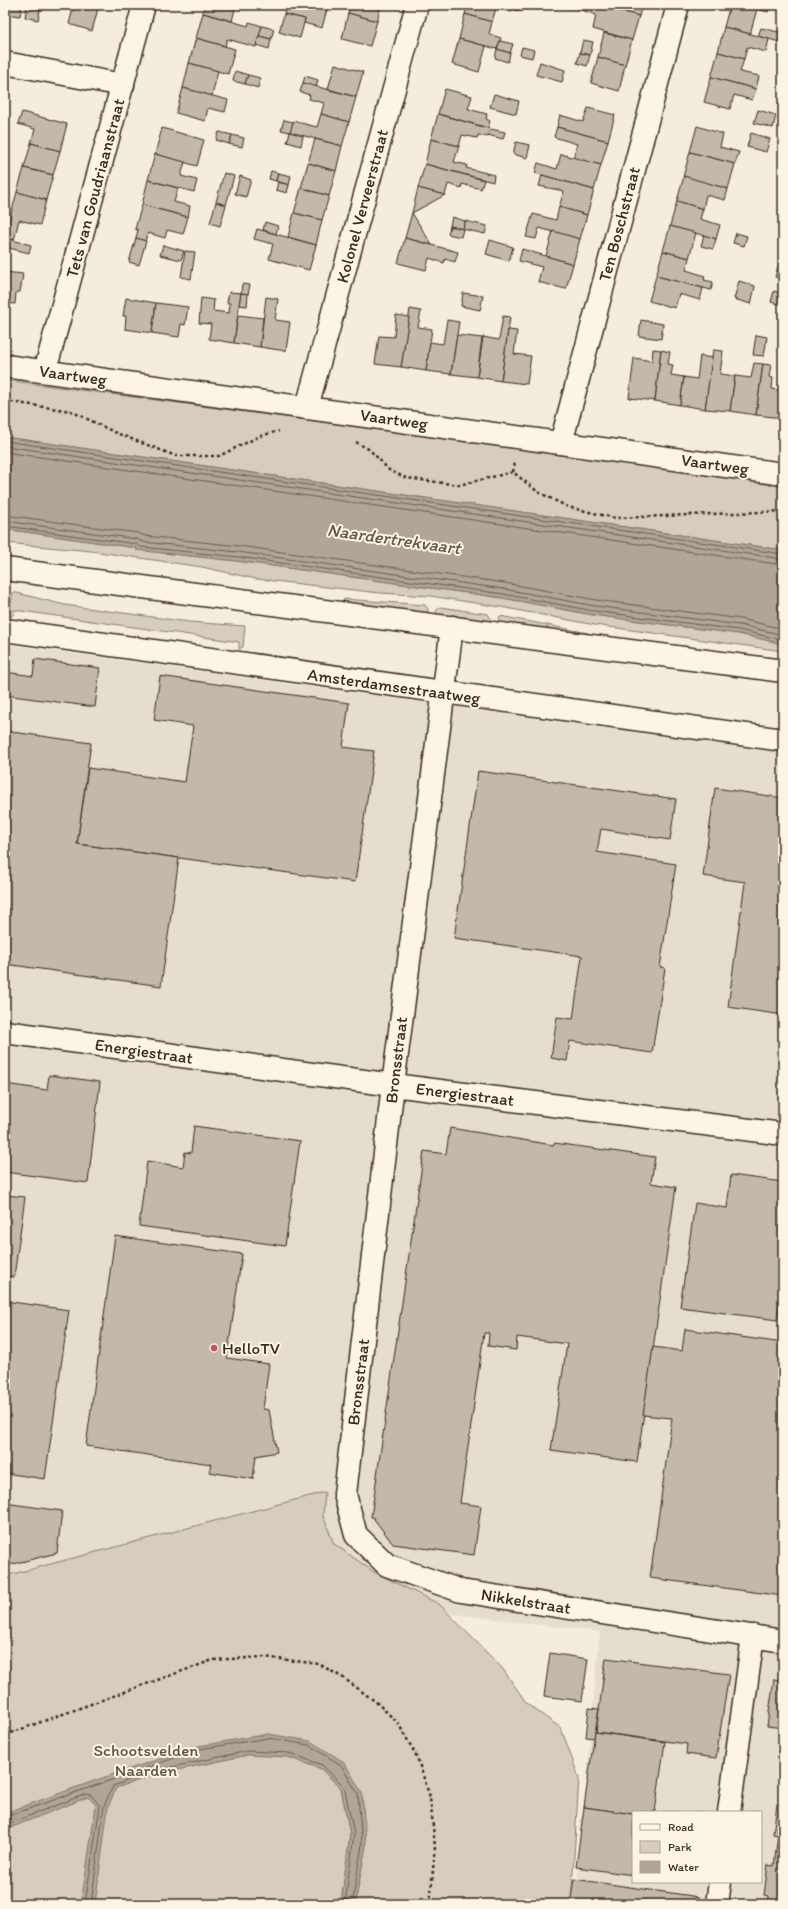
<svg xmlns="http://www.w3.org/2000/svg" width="788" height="1909" font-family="Itim,sans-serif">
  <rect width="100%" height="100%" fill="#f4eddd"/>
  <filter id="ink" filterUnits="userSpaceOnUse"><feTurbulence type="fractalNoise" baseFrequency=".025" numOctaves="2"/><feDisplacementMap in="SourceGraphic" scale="8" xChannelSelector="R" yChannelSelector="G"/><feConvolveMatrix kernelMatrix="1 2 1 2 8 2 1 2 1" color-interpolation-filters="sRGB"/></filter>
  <g filter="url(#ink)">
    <path fill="#e5ddce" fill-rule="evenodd" d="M5,644l778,109v1151h-208l25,-272 -154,-19 -441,-10zM633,1812h128v70h-128z"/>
    <g fill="#d6cdbd" stroke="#887c6e">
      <polygon points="5,380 375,429 783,485 783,550 5,437"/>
      <polygon points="5,529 137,548 137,550 237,561 503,598 593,615 739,634 783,644 783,651 595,625 501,607 430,596 380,593 256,579 202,567 91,551 5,543"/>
      <polygon points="13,592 65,605 189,622 245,626 243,647 239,649 239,642 14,610 13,615 10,617 9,615"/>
      <polygon points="344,599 425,605 428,609 428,613 343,602"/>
      <polygon points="440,607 488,614 491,619 490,621 436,614 436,611"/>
      <polygon points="500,616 588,633 588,635 498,622"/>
      <polygon points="325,1492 323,1516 334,1544 374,1572 439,1604 503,1669 527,1704 561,1728 579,1778 571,1904 355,1904 366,1845 344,1762 288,1757 321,1769 341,1788 350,1834 341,1904 5,1904 5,1576"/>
    </g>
    <g fill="#b0a596" stroke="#817466">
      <polygon points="5,437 783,550 783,644 739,634 593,615 503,598 237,561 136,550 137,548 5,529"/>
      <polygon points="268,1734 310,1741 344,1762 362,1793 366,1845 355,1904 341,1904 350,1834 341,1788 321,1769 288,1757 248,1755 154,1775 116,1788 108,1807 95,1904 81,1904 96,1805 88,1797 5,1830 5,1813 105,1777 199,1746"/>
    </g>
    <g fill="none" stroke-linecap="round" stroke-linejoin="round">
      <g stroke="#6a5b4e" stroke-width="1">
        <polyline points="5,441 783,554"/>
        <polyline points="5,446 783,559"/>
        <polyline points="5,452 783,565"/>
        <polyline points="5,515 138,533 145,536 239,546 505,583 596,600 741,619 783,629"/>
        <polyline points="5,521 137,539 143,542 238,552 504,589 595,606 740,625 783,635"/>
        <polyline points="5,526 136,544 141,547 238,557 503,594 594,611 739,630 783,640"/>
        <polyline points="5,1817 200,1749 268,1738 309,1745 341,1765 358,1794 362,1845 352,1904"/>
        <polyline points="5,1825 86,1794 91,1795 100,1806 85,1904"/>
        <polyline points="91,1904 104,1806 113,1786 153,1771 248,1751 289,1753 322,1765 344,1786 354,1834 345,1904"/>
      </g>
    </g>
    <g fill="#c3b9aa" stroke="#3b2a1e">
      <polygon points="5,5 22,5 20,16 5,14"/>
      <polygon points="27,5 41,5 38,20 25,17"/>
      <polygon points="74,5 99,5 92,31 69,24"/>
      <polygon points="205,5 236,5 232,21 203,13"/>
      <polygon points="286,5 312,5 327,9 322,28 304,23 305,19 284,14"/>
      <polygon points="324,5 338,5 336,10 324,7"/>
      <polygon points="351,5 381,5 377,21 348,13"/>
      <polygon points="468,5 524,5 522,12 512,9 511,12 496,8 492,22 465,14"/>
      <polygon points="567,5 599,5 639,16 632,40 593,29 596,15"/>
      <polygon points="599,5 642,5 639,16"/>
      <polygon points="730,5 741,5 757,9 750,34 724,27"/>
      <polygon points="741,5 770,5 768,12"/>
      <polygon points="203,13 248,26 249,22 262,26 256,47 227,39 225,46 196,38"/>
      <polygon points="348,13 377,21 370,46 342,39"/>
      <polygon points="284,14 305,19 300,38 279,32"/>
      <polygon points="465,14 492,22 489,34 501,38 497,49 459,39"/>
      <polygon points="262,26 274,29 271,39 259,36"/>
      <polygon points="724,27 769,39 766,52 747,47 744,59 718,52"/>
      <polygon points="761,28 783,33 783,43 758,36"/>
      <polygon points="604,33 632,40 625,65 598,57"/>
      <polygon points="259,36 271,39 269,49 256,45"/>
      <polygon points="196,38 235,49 228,74 189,63"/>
      <polygon points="459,39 486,46 479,72 452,64"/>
      <polygon points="583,40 593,42 590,55 580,53"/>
      <polygon points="500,41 513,44 510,53 497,49"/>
      <polygon points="522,47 534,50 532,58 520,55"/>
      <polygon points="497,49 510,53 508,62 495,58"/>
      <polygon points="718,52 744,59 740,72 759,76 756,89 711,77"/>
      <polygon points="580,53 590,55 587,66 577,63"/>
      <polygon points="598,57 625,65 619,91 591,83"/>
      <polygon points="540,62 565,70 562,82 536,75"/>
      <polygon points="189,63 218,71 212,96 183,88"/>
      <polygon points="335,64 363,72 356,97 328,89"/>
      <polygon points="235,71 248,75 245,84 233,81"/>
      <polygon points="248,75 260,78 258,88 245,84"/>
      <polygon points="305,76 318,80 316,87 303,83"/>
      <polygon points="711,77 756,89 752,100 734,95 730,109 704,102"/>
      <polygon points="303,83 356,97 349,122 321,114 324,103 309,99 310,95 300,92"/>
      <polygon points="183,88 228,100 225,112 208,108 205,121 176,113"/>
      <polygon points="445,89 472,96 468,109 487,114 486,119 490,121 488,128 438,114"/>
      <polygon points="494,94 519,101 516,114 490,107"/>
      <polygon points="588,108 615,115 608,141 557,127 560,115 583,122"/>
      <polygon points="758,110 776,115 773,128 754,123"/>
      <polygon points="22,112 67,124 60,151 31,143 35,129 18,124"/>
      <polygon points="321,114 349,122 342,146 290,132 293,121 317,127"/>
      <polygon points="438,114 490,129 488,137 478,135 477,138 462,135 459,146 431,139"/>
      <polygon points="284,120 293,122 290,132 281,130"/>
      <polygon points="697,126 723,134 720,147 739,152 735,164 690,152"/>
      <polygon points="557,127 608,141 601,165 573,158 577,144 554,137"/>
      <polygon points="162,128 204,140 197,166 155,154"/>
      <polygon points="490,129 505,132 503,139 488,135"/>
      <polygon points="219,132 232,135 229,144 216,140"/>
      <polygon points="290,132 303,136 301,146 287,142"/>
      <polygon points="751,133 770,139 766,152 747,147"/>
      <polygon points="232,135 244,138 242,147 229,144"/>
      <polygon points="315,139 342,146 336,171 308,163"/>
      <polygon points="431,139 459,146 454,162 467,165 466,168 494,175 493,182 425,164"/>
      <polygon points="516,142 530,145 527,158 513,154"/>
      <polygon points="31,143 60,151 53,175 24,168"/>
      <polygon points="690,152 735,164 728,189 683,177"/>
      <polygon points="155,154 185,162 181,176 197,180 194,192 148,180"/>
      <polygon points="561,154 601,165 594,190 535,173 538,163 557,169"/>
      <polygon points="308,163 336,171 329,196 301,188"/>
      <polygon points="425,164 484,180 481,189 462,184 461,188 448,184 445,195 418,188"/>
      <polygon points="24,168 53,175 46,200 17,192"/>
      <polygon points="271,171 278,173 276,181 269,179"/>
      <polygon points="224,173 234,176 226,205 216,202"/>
      <polygon points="278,173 291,176 289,185 276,181"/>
      <polygon points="542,175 594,190 587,215 559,207 564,191 539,186"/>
      <polygon points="240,176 251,180 246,197 235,194"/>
      <polygon points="684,176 728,189 725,200 706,195 703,209 677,201"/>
      <polygon points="148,180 178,188 174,202 190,206 188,217 142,205"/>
      <polygon points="278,182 289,185 287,193 276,190"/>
      <polygon points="301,188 329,196 322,220 294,213"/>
      <polygon points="418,188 445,195 412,213"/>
      <polygon points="17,192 46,200 40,225 19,220 14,240 5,236"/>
      <polygon points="677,201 703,209 700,219 720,225 716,239 670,226"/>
      <polygon points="216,202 226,205 220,226 210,223"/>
      <polygon points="142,205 188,217 183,234 167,230 165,238 148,233 145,241 136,238 138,230 135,229"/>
      <polygon points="559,207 587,215 580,239 539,228 536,239 526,237 533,214 556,220"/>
      <polygon points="294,213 322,220 316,245 288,237"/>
      <polygon points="412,213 432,245 405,238"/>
      <polygon points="452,217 465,221 463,229 450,226"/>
      <polygon points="465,221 487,226 485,234 463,229"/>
      <polygon points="265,222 278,226 276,234 263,230"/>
      <polygon points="450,226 463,229 461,237 448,234"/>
      <polygon points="670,226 696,233 689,258 663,251"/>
      <polygon points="257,229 316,245 309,270 269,259 273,244 254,239"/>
      <polygon points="553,231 580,239 573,264 546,256"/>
      <polygon points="736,233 747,236 744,246 733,243"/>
      <polygon points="704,235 716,239 713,249 701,246"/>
      <polygon points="5,238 31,245 29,253 5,247"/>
      <polygon points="136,238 146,241 139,265 129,262"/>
      <polygon points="405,238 458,252 455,262 445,259 444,263 429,258 426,270 398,263"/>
      <polygon points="490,240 513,247 509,261 486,254"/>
      <polygon points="163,245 184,251 181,260 160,255"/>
      <polygon points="522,249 573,264 566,289 538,282 542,267 519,261"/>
      <polygon points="185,251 195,252 191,279 181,277"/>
      <polygon points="663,251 689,258 686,270 705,276 704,280 713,282 711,290 656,276"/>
      <polygon points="782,253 783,254 783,279 775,277"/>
      <polygon points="5,272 23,274 20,292 16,292 15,304 5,303"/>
      <polygon points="656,276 703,288 700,300 679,294 675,308 649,301"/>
      <polygon points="739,281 755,286 751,304 734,299"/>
      <polygon points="242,284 250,285 248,294 241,293"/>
      <polygon points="774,291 783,294 783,305 771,302"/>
      <polygon points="229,292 241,293 234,343 209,339 211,324 199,323 201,298 214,300 213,311 229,313 230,303 227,303"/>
      <polygon points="241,293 248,294 247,306 239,305"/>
      <polygon points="463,293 483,296 480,310 461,306"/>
      <polygon points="266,297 278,299 275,320 290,322 286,351 260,347"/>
      <polygon points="126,298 156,303 152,333 125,329 126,316 123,316"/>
      <polygon points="156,303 188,307 185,325 181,324 179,337 152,333"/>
      <polygon points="410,309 421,311 418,327 432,329 426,371 401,367"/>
      <polygon points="238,315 263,318 260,347 234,343"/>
      <polygon points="396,315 409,317 401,367 375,364 379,336 394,337"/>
      <polygon points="503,316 510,317 501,381 477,377 483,337 499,340"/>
      <polygon points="447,320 459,322 451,374 426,371 430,342 443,344"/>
      <polygon points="641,320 663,324 661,339 639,336"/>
      <polygon points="508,330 517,331 514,354 531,356 527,384 501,381"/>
      <polygon points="457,335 482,338 477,377 451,374"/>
      <polygon points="756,335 767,337 764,356 753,355"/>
      <polygon points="653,349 661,350 655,401 629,398 634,358 652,361"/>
      <polygon points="661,350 670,352 668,364 673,365 671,375 684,377 680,405 655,401"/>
      <polygon points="713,350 723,351 720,374 735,376 730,411 705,409"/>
      <polygon points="700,356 712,358 705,409 680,405 684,377 697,379"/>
      <polygon points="754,363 763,364 756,415 730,411 735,376 751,378"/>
      <polygon points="763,364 771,365 769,377 773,378 772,389 783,391 782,418 756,415"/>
      <polygon points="35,659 100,668 95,707 5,695 5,672 33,676"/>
      <polygon points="160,676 349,703 343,747 374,751 355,882 77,844 88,768 185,782 193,726 154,720"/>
      <polygon points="5,731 91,743 77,844 179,858 161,986 5,964"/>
      <polygon points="478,771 676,799 670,840 601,829 597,852 676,864 660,967 665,968 652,1053 570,1041 567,1061 551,1058 557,1017 573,1019 582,956 454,938"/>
      <polygon points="715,788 783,798 783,1015 728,1007 745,882 703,876"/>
      <polygon points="49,1075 100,1082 88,1183 5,1172 5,1084 47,1090"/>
      <polygon points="194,1126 300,1141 285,1246 139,1226 147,1161 183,1167 185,1152 191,1153"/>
      <polygon points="450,1128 553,1145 554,1143 655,1157 651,1183 676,1187 637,1462 551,1450 567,1344 517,1337 516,1350 488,1346 489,1333 484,1333 460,1503 481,1506 474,1555 393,1544 374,1519 375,1518 371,1517 424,1151 446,1154"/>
      <polygon points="731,1175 783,1182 783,1276 777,1320 680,1307 695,1203 727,1208"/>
      <polygon points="5,1195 25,1197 14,1277 5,1276"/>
      <polygon points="115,1236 242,1254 227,1358 269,1364 263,1409 269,1410 277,1452 256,1456 253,1479 209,1472 211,1464 86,1446"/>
      <polygon points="5,1301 69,1310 45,1479 5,1473"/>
      <polygon points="685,1329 783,1343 783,1596 650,1578 672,1418 643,1415 653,1347 682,1351"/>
      <polygon points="5,1503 62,1511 57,1553 5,1566"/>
      <polygon points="550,1653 588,1659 582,1701 544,1696"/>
      <polygon points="606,1658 729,1674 716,1758 686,1754 687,1744 596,1732"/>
      <polygon points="774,1679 783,1681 783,1728 767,1726"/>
      <polygon points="589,1708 599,1709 594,1738 586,1737"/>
      <polygon points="595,1732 665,1742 655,1812 633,1812 633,1814 584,1807"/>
      <polygon points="783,1802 783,1904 768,1904 769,1896 764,1895 768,1865 774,1866 778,1835 773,1834 777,1804 783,1805"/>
      <polygon points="584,1807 633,1814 633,1875 576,1867"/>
      <polygon points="574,1879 699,1897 698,1904 570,1904"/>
    </g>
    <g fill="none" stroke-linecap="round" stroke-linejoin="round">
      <defs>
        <g id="street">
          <polyline points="5,63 123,85"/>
          <polyline points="5,366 783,474"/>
          <polyline points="45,371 144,5"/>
          <polyline points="307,407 417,5"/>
          <polyline points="561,443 678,5"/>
          <polyline points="452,627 393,1085 345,1494 356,1535 387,1565 461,1591 783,1641"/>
          <polyline points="5,630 783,740"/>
          <polyline points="5,1032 393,1085 783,1134"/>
          <polyline points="729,1812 753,1636"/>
          <polyline points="717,1904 720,1882"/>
        </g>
        <polyline id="secondary" points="5,569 783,671"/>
      </defs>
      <use href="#street" stroke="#3b2a1e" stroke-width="25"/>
      <use href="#secondary" stroke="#3b2a1e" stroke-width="25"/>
      <g stroke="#3b2a1e" stroke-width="2.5" stroke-dasharray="3 3" stroke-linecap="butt">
        <polyline points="5,401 71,411 116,433 176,456 219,456 260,436 279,431"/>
        <polyline points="356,442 370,450 389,470 406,478 459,485 513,472 538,492 568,507 615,518 783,511"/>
        <polyline points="513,472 515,462"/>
        <polyline points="5,1735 213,1660 264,1657 319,1664 345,1679 376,1702 398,1723 417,1757 430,1797 435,1847 430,1904"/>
      </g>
      <use href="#street" stroke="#fcf5e5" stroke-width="22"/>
      <use href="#secondary" stroke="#fcf5e5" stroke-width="22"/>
    </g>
  </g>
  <circle fill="#d1495b" stroke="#fcf5e5" stroke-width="1.5" cx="214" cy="1348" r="4"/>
  <g text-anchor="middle" stroke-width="4" stroke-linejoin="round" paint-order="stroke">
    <g font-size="17" fill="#3b2a1e" stroke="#fcf5e5">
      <text transform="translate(95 188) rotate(-75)" y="6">Tets van Goudriaanstraat</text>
      <text transform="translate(362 206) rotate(-75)" y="6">Kolonel Verveerstraat</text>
      <text transform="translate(619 224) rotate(-75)" y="6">Ten Boschstraat</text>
      <text transform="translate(73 375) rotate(8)" y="6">Vaartweg</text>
      <text transform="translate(394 419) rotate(8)" y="6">Vaartweg</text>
      <text transform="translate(715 464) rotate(8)" y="6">Vaartweg</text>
      <text transform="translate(394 686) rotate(8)" y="6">Amsterdamsestraatweg</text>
      <text transform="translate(144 1051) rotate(8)" y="6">Energiestraat</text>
      <text transform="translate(396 1060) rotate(-83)" y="6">Bronsstraat</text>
      <text transform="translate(465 1094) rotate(7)" y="6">Energiestraat</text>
      <text transform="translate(358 1382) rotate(-83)" y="6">Bronsstraat</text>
      <text transform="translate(526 1601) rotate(9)" y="6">Nikkelstraat</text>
    </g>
    <g font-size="17" fill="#3b2a1e" stroke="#fcf5e5" text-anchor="start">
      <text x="222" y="1354">HelloTV</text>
    </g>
    <g font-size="17" fill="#625346" stroke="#fcf5e5">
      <text x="146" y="1756">Schootsvelden<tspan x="146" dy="20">Naarden</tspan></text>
    </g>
    <g font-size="18" font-style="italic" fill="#645548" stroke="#fcf5e5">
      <text transform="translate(394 539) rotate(8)" y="6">Naardertrekvaart</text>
    </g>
  </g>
  <rect width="788" height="1909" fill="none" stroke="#fcf5e5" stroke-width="20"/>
  <rect x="10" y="10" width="768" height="1889" fill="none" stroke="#3b2a1e" stroke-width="1.5" filter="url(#ink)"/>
  <rect x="632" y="1811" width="130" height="72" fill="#fcf5e5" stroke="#afa495"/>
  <rect x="640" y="1824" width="20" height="6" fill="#fcf5e5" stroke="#afa495"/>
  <text x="668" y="1831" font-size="12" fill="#3b2a1e">Road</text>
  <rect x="640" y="1841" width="20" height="12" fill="#d6cdbd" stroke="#afa495"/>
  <text x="668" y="1851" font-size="12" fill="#3b2a1e">Park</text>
  <rect x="640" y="1861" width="20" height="12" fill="#b0a596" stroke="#afa495"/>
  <text x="668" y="1871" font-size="12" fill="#3b2a1e">Water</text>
</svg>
